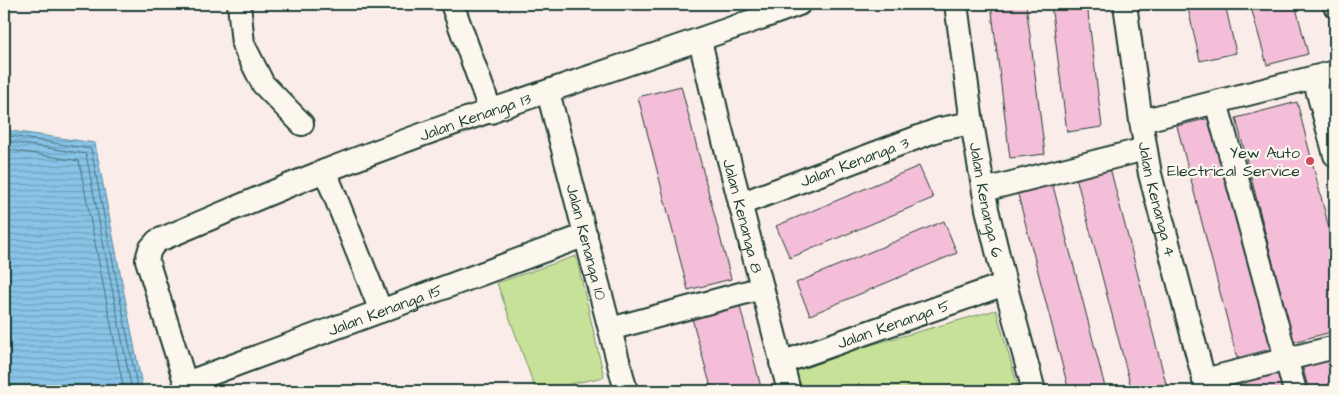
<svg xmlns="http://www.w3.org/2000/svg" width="1339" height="395" font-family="'Architects Daughter',sans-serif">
  <defs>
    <pattern id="water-rules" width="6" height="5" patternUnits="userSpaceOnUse" patternTransform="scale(1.25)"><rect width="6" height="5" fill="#88c4e7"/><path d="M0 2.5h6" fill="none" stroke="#6fa0bc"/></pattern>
  </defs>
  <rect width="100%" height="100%" fill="#faece8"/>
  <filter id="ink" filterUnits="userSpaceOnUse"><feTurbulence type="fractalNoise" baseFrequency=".02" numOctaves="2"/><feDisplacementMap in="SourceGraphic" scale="10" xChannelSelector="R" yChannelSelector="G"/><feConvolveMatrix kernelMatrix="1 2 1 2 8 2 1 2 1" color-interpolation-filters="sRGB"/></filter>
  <g filter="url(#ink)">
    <g fill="#c7e298" stroke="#739066">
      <polygon points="576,256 604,377 536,391 497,283"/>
      <polygon points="996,310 1019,391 802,391 795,366"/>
    </g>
    <polygon fill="url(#water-rules)" stroke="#5e8e9f" points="4,130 95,143 143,391 4,391"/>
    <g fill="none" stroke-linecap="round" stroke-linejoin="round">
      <g stroke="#49737c" stroke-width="1">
        <polyline points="4,135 91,149 138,391"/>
        <polyline points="4,141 86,154 132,391"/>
        <polyline points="4,149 79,161 124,391"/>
      </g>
    </g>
    <g fill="#f4bed9" stroke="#1f3d34">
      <polygon points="991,4 1026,4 1045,154 1010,158"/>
      <polygon points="1051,4 1087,4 1102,127 1067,132"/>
      <polygon points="1187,4 1225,4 1236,53 1200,61"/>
      <polygon points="1250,4 1295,4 1308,54 1267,65"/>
      <polygon points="681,86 731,279 688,290 638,97"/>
      <polygon points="1297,102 1335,252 1335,331 1293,342 1236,118"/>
      <polygon points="1214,117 1274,348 1237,358 1177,126"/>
      <polygon points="1109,164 1168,391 1132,391 1075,173"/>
      <polygon points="919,166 933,198 790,258 776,226"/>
      <polygon points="1051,178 1106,391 1069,391 1016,187"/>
      <polygon points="944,221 957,253 810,315 796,283"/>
      <polygon points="739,303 762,391 712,391 691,315"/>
      <polygon points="1335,356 1335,391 1309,391 1302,365"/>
      <polygon points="1281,370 1286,391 1247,391 1244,379"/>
    </g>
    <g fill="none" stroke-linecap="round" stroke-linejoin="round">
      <defs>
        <g id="minor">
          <polyline points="239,4 243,44 263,84 302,124"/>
          <polyline points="452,4 491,112"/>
          <path id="s1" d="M956,4l16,119 15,86 18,75 29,107"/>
          <path id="s2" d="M1125,4l16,117 9,53 57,217"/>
          <polyline points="1335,4 1335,6"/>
          <path id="s3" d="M700,40l18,78 71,273"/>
          <polyline points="1314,78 1335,155"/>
          <path id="s4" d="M548,92l78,299"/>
          <polyline points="1216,102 1295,391"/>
          <polyline points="1141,121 1335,72"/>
          <polyline points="325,171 381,311"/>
          <polyline points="984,190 1145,149"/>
          <path id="s5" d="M740,204l200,-75 32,-6"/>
          <polyline points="610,329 762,288"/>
          <path id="s6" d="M781,363l224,-79"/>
          <polyline points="1204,380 1335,347"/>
          <path id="s7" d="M186,383l400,-148"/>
          <path id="s8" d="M188,391l-41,-131 3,-11 7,-8c56,-23 111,-48 168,-70 156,-61 317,-109 474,-167"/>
        </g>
      </defs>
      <use href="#minor" stroke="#1f3d34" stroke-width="26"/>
      <use href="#minor" stroke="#fbf7ec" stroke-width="22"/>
    </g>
  </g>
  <circle fill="#d1495b" stroke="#fbf7ec" stroke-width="2" cx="1310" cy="161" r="5"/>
  <g text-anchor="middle" stroke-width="4.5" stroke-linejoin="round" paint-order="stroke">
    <g font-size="16" fill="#1f3d34" stroke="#fbf7ec">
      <text dy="6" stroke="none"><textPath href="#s8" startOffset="501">Jalan Kenanga 13</textPath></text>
      <text dy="6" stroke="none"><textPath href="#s5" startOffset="122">Jalan Kenanga 3</textPath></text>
      <text dy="6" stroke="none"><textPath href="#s1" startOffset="198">Jalan Kenanga 6</textPath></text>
      <text dy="6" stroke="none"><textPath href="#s2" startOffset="198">Jalan Kenanga 4</textPath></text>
      <text dy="6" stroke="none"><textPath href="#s3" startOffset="181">Jalan Kenanga 8</textPath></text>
      <text dy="6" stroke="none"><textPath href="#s4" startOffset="155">Jalan Kenanga 10</textPath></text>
      <text dy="6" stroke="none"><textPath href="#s7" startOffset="212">Jalan Kenanga 15</textPath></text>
      <text dy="6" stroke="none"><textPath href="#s6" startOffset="119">Jalan Kenanga 5</textPath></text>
    </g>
    <g font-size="16" fill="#1f3d34" stroke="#fbf7ec" text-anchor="end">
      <text x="1300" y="158">Yew Auto<tspan x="1300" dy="18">Electrical Service</tspan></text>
    </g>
  </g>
  <rect width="1339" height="395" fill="none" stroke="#fbf7ec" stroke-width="20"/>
  <rect x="10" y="10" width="1319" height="375" fill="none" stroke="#1f3d34" stroke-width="2" filter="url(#ink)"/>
</svg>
